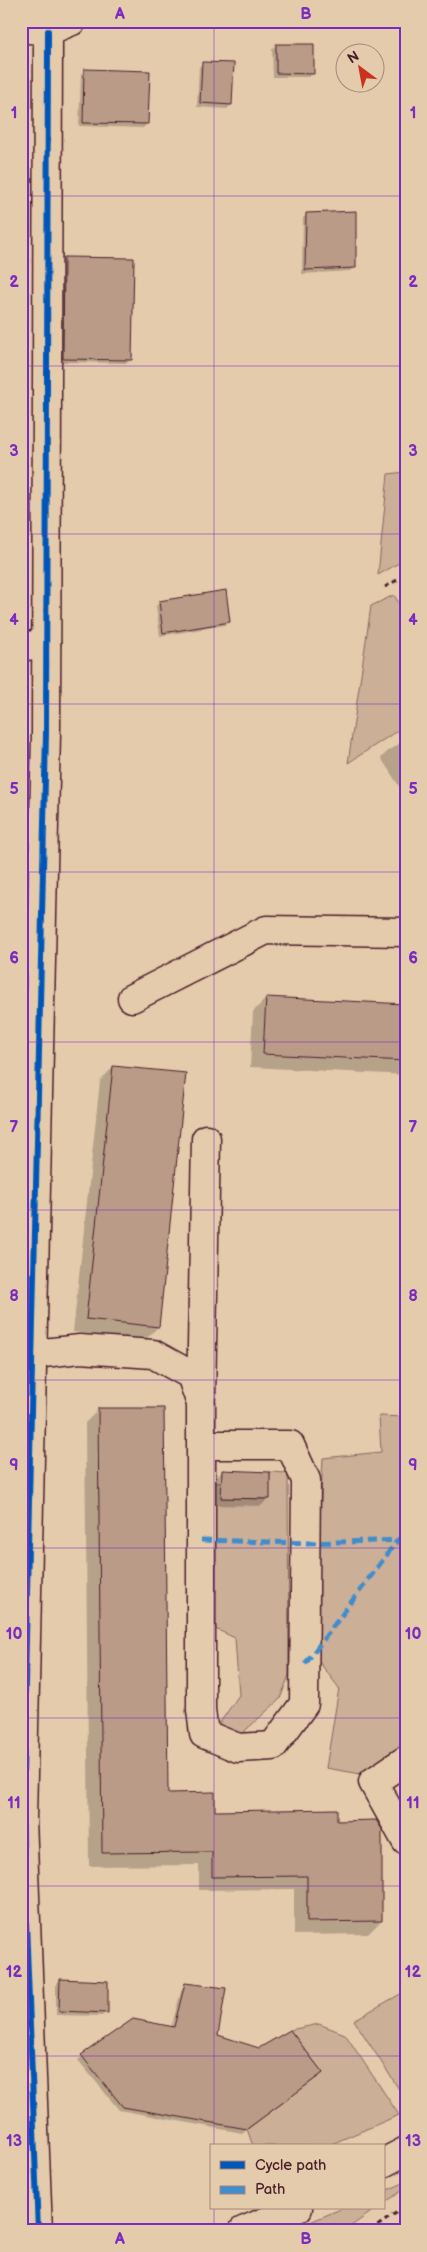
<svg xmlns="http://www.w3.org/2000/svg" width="427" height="2252" font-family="'Balsamiq Sans',sans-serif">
  <rect width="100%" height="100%" fill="#e4cbac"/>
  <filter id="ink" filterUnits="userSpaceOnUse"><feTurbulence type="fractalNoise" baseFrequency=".02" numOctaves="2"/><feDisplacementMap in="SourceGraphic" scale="10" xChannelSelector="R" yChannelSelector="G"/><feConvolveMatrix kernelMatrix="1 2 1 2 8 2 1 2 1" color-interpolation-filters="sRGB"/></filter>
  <g filter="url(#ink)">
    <g fill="#cbaf97" stroke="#8a6761">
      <polygon points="406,472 406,559 378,575 388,474"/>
      <polygon points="394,595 406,615 406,725 348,763 371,606"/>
      <polygon points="379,1416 406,1417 406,1742 367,1775 326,1768 339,1688 313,1654 323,1458 381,1452"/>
      <polygon points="270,1472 288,1473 289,1675 280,1699 237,1738 219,1724 239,1695 235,1638 209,1626 210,1485 221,1482 222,1498 269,1499"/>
      <polygon points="404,1992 406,1999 406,2100 354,2020"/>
      <polygon points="319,2024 345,2034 399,2115 327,2146 253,2146 247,2129 323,2073 290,2030"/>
      <polygon points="406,2182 406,2188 383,2204 383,2192"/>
      <polygon points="343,2208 377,2208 344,2231 289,2231"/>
    </g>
    <g fill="#0003">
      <polygon points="276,45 313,73 309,77 273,77 272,49"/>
      <polygon points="203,63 231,105 227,109 197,107 199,67"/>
      <polygon points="85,70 147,124 143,128 79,126 81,74"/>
      <polygon points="307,214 354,267 350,271 302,274 303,218"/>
      <polygon points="64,258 131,359 127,363 59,362 60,262"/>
      <polygon points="160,602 229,621 225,625 160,636 156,606"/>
      <polygon points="406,740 406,797 381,758 389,750"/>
      <polygon points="266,998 406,1005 406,1075 250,1067 253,1012"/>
      <polygon points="113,1067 158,1327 145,1340 73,1332 100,1081"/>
      <polygon points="98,1410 167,1794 214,1812 335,1822 381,1921 368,1934 294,1935 294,1889 199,1890 199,1865 89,1866 85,1423"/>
      <polygon points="222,1472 268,1499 261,1506 214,1505 214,1479"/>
      <polygon points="60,1980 106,2012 102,2016 56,2015 56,1984"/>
      <polygon points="186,1984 217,2036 317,2077 242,2133 119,2110 78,2060 133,2021 171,2028 182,1988"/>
    </g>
    <g fill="#b99b88" stroke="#4a1f2b">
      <polygon points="276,44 314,44 314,74 276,73"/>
      <polygon points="202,62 234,63 232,105 200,103"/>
      <polygon points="84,69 150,71 148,124 83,123"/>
      <polygon points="356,211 356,268 305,270 306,213"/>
      <polygon points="64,257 134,258 132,360 63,359"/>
      <polygon points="226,590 230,622 163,633 159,601"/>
      <polygon points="266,997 406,1004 406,1061 263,1054"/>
      <polygon points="113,1066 186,1073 159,1327 86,1319"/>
      <polygon points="98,1408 164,1408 168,1793 215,1792 215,1811 337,1809 337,1821 376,1820 382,1829 382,1921 307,1922 307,1876 212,1877 212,1852 102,1853"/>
      <polygon points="222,1470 270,1472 270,1499 221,1498"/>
      <polygon points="60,1979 108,1981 108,2013 59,2011"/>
      <polygon points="185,1983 226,1988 218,2035 259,2048 290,2030 323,2073 247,2129 123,2107 81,2055 133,2019 174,2027"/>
    </g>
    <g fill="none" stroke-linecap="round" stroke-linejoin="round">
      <defs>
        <g id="minor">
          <polyline points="21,28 48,31"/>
          <polyline points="48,31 72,21"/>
          <polyline points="21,647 46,643"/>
          <polyline points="132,998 266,930 406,932"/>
          <polyline points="34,1354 80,1349 153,1354 191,1375 201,1404 201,1710 204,1734 238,1748 273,1746 304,1704 306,1480 290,1445 201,1445"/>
          <polyline points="201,1397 206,1139"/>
          <polyline points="406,1760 373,1782 406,1841"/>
          <polyline points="38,2231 22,1819 46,733 48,31"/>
        </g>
        <g id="major">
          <polyline points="383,2163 406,2151"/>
          <polyline points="243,2231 298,2208"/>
        </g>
      </defs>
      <use href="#minor" stroke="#4a1f2b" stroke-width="31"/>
      <use href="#major" stroke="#4a1f2b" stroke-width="31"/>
      <g stroke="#4a1f2b" stroke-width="3" stroke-dasharray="5 4" stroke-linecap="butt">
        <polyline points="385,587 406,575"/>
        <polyline points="370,2231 406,2206"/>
      </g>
      <use href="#minor" stroke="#e4cbac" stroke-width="28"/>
      <use href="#major" stroke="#e4cbac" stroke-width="28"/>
      <g stroke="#418dcd" stroke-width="5" stroke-dasharray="10 5" stroke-linecap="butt">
        <polyline points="201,1540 306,1543 406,1540"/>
        <polyline points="305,1664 397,1541 406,1534"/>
      </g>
      <defs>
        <polyline id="cycleway" points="38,2231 22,1819 46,733 48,31"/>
      </defs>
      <use href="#cycleway" stroke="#e4cbac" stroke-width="9"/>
      <use href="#cycleway" stroke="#0057b8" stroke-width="6"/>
    </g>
  </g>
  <path fill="none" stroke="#7b2cbf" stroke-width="1" stroke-opacity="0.55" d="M214,21v2125M21,196h385M21,366h385M21,534h385M21,704h385M21,872h385M21,1042h385M21,1210h385M21,1380h385M21,1548h385M21,1718h385M21,1886h385M21,2056h385M214,2208v23"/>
  <rect width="427" height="2252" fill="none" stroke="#e4cbac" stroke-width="55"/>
  <rect x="210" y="2144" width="175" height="65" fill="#e4cbac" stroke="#a68678"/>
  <rect x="220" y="2161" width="25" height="8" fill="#0057b8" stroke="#a68678"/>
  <text x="255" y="2170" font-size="15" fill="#4a1f2b">Cycle path</text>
  <rect x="220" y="2186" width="25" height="8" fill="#418dcd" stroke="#a68678"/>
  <text x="255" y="2194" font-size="15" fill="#4a1f2b">Path</text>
  <g transform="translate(360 68) rotate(328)"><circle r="24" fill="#e4cbac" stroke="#a68678"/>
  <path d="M0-4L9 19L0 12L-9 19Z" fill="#c8321e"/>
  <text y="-8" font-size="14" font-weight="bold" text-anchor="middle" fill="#4a1f2b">N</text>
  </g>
  <rect x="28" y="28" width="372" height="2196" fill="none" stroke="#7b2cbf" stroke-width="2"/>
  <g font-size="16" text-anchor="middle" font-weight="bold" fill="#7b2cbf">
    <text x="120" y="19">A</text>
    <text x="306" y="19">B</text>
    <text x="14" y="118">1</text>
    <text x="413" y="118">1</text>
    <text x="14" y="287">2</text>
    <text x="413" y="287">2</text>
    <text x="14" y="456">3</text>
    <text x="413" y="456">3</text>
    <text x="14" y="625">4</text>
    <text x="413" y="625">4</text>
    <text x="14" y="794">5</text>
    <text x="413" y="794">5</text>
    <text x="14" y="963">6</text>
    <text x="413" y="963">6</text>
    <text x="14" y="1132">7</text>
    <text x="413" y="1132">7</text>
    <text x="14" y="1301">8</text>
    <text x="413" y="1301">8</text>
    <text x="14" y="1470">9</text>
    <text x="413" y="1470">9</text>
    <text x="14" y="1639">10</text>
    <text x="413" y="1639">10</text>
    <text x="14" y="1808">11</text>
    <text x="413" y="1808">11</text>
    <text x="14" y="1977">12</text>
    <text x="413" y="1977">12</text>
    <text x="14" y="2146">13</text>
    <text x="413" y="2146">13</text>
    <text x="120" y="2244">A</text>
    <text x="306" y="2244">B</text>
  </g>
</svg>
